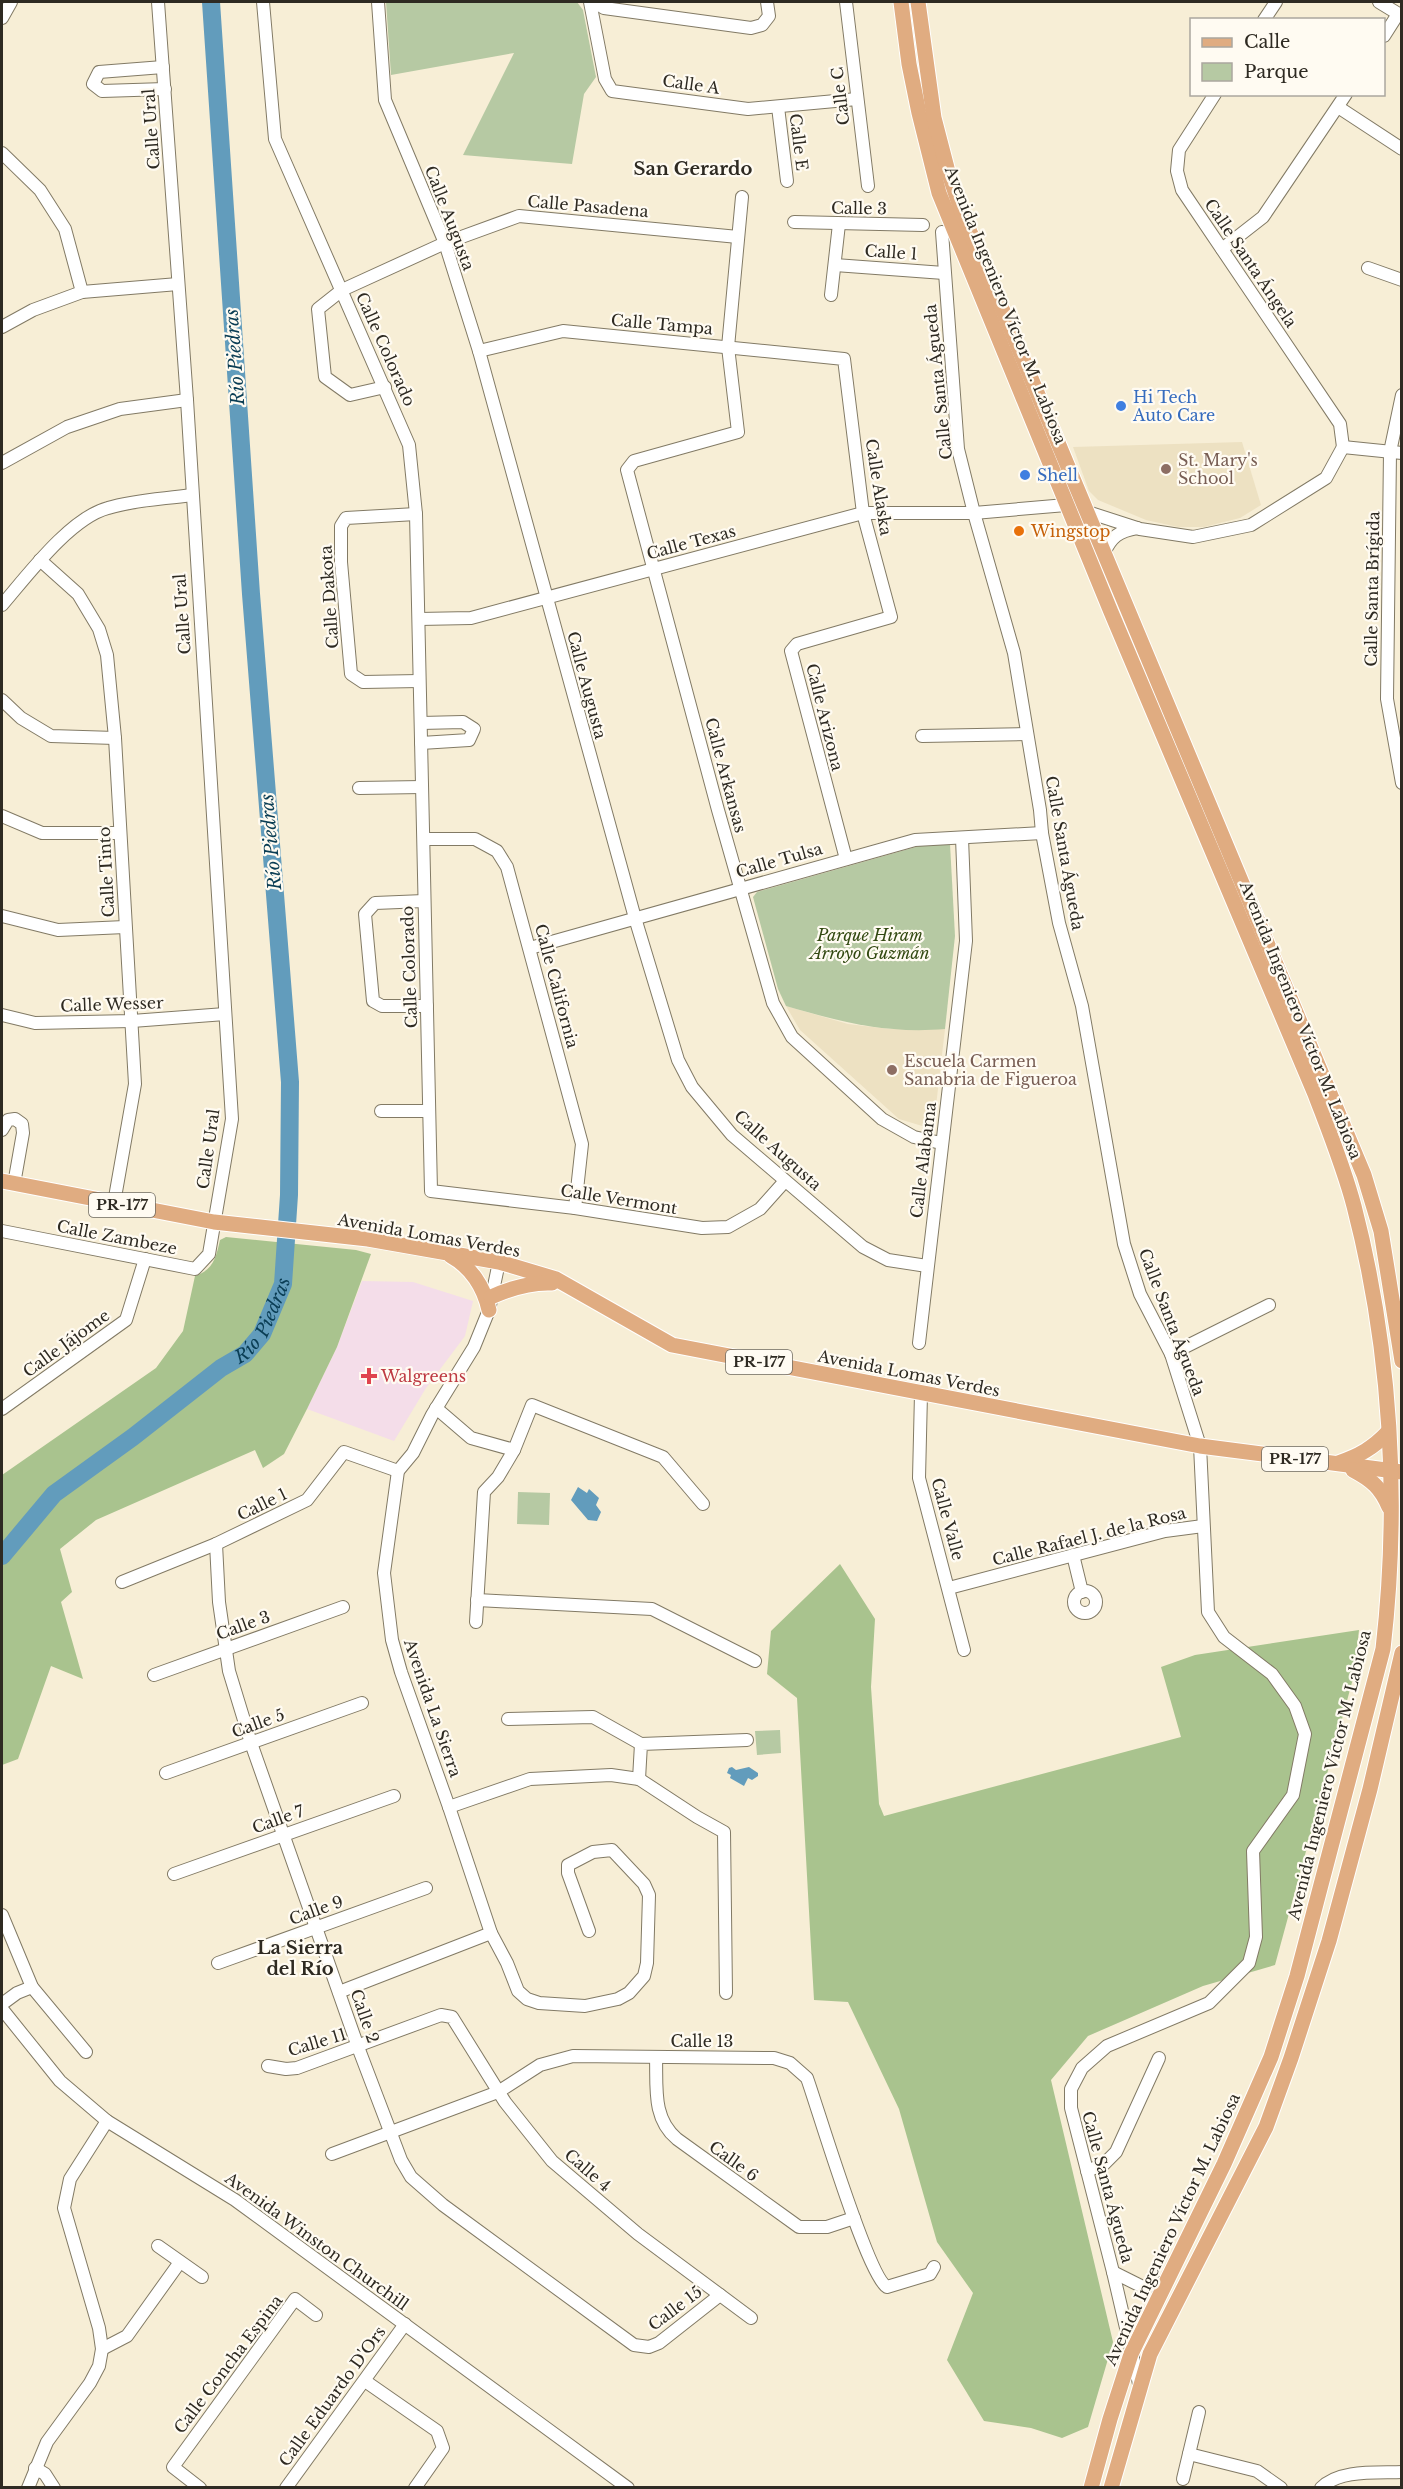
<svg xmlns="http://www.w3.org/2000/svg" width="1403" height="2489" font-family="'Libre Baskerville',serif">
  <rect width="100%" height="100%" fill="#f7eed6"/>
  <polygon fill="#f4dde9" points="362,1281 413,1282 473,1301 465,1336 426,1388 394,1441 307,1409 337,1347"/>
  <g fill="#ede1c2">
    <polygon points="1242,442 1261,505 1240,518 1204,527 1178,527 1146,520 1098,500 1089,491 1073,447"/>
    <polygon points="786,1006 848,1024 890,1029 945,1029 934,1123 929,1128 899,1119 800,1030"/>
  </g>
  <g fill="#b6c9a3">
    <polygon points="386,2 577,2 583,10 596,77 584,94 572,164 463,155 514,53 391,75"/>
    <path d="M950,844l5,92 -10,93c-58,5 -104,-7 -159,-23l-8,-17 -25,-92 4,-5 166,-47z"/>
    <polygon points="518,1492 550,1493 549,1525 517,1524"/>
    <polygon points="780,1730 781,1753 757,1755 755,1731"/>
  </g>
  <g fill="#a9c38e">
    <path d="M226,1237l130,13 15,4 -34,93 -30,62 -23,45 -21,14 -8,-18 -159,70 -36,29 12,43 -11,10 22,77 -32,-13 -33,93 -16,6v-290l154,-107 27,-37 12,-55c18,-6 21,-18 25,-36z"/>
    <polygon points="840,1564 875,1619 871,1687 879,1804 884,1816 1181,1737 1161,1667 1195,1655 1359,1630 1354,1675 1275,1965 1203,1986 1088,2036 1051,2080 1113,2342 1088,2427 1062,2438 1031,2428 984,2421 947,2360 973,2293 937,2242 899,2109 848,2002 814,2000 797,1698 767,1674 771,1631"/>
  </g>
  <g fill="#629cbc">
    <polygon points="578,1487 587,1493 589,1489 599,1498 596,1505 601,1512 597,1521 588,1520 571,1500"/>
    <polygon points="732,1767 736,1770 749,1767 758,1773 758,1776 752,1780 748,1778 744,1786 730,1778 731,1775 727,1773 729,1768"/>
  </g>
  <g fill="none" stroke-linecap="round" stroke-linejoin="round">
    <path stroke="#629cbc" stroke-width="18" id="s1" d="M2,1556l52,-62 79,-57 88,-69 24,-14 17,-20 21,-50 6,-89 1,-113 -39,-488 -40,-592"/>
    <defs>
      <g id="minor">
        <polyline points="263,2 275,139 409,445 416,514 431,1191 575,1208 702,1228 728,1227 760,1209 785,1181"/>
        <polyline points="378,2 385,100 445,243 479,351 635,918 678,1060 692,1087 732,1135 863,1247 888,1260 927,1266"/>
        <polyline points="590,2 605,79 612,91 748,109 857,99"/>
        <polyline points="594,2 604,8 751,28 762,25 769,16 767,2"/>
        <polyline points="846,2 868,186"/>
        <polyline points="1379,2 1402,16"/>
        <polyline points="2,18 11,2"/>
        <polyline points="1264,20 1276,2"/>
        <polyline points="1384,36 1398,14"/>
        <polyline points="163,67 99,72 93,84 102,91 165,89"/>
        <polyline points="1215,94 1179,150 1177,171 1182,190 1340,424 1343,447"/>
        <polyline points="778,107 787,181"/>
        <polyline points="1338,107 1402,149"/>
        <polyline points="2,153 40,190 65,229 82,292"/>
        <polyline points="742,197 728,347 738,432 634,461 627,470 718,810 773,1003 792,1037 882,1119 914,1137 941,1143"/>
        <polyline points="794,222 923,225"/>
        <polyline points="942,232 958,449 974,513 1014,653 1040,810 1042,833 1059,923 1082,1006 1124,1244 1140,1294 1171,1354 1200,1446 1208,1612 1224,1637 1272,1674 1295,1706 1305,1734 1293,1795 1253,1851 1256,1937 1249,1963 1209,2003 1107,2046 1082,2068 1071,2089 1071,2108 1113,2272 1140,2388"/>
        <polyline points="1222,249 1263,217 1346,94"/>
        <polyline points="835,265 944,273"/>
        <polyline points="1368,268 1402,280"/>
        <polyline points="831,295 839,224"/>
        <polyline points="2,327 33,310 82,292 178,284"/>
        <polyline points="479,351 563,331 844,359 863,513 891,617 797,644 791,651 846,859"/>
        <polyline points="385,387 350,395 325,377 318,309 342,290 445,243 519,216 738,237"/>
        <polyline points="1402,395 1390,452 1387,699 1402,783"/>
        <polyline points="1343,447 1402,453"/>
        <polyline points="2,463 67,427 120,409 187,400"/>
        <polyline points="416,514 346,518 341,526 341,562 351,674 363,682 419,681"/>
        <path d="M1104,553c7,-16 15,-22 33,-25"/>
        <polyline points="40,560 78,594 99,629 107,655 115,738 135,1084 114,1203"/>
        <path d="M2,605c25,-29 68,-87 106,-97 26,-8 56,-9 83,-13"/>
        <polyline points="419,619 471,618 863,513 974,513 1066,505 1140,529 1193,537 1251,525 1326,478 1343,447"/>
        <polyline points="2,700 21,718 51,736 115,738"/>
        <polyline points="421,723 463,722 474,729 469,740 421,743"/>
        <polyline points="922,736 1027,734"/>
        <polyline points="359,788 422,787"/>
        <polyline points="2,816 42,833 120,833"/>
        <polyline points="424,839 475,839 497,851 507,867 582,1144 575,1208"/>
        <polyline points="424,901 375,903 365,914 373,1001 382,1006 427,1006"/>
        <polyline points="2,916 58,930 125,927"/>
        <polyline points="530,948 915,840 1042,833"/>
        <polyline points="2,1015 35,1023 132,1021 225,1014"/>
        <polyline points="381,1111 429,1111"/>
        <polyline points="2,1130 8,1120 15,1119 22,1124 23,1133 14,1184"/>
        <polyline points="2,1231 195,1269 209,1254 232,1119 187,400 158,2"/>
        <polyline points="499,1262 489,1310 474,1347 432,1415 413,1453 398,1471 384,1573 392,1640 401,1672 449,1807 491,1933 507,1963 518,1991 527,1999 539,2003 585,2006 618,1999 629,1993 644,1976 647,1963 649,1895 644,1884 612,1850 593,1852 568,1865 568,1873 589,1931"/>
        <polyline points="919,1343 966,941 962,838"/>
        <polyline points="1171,1354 1269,1305"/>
        <polyline points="921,1394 919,1478 964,1650"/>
        <polyline points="436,1408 471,1438 514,1450 532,1405 663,1457 703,1504"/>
        <polyline points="2,1409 126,1320 145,1259"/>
        <polyline points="216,1544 219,1602 229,1671 251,1743 358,2047 401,2160 411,2177 443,2205 634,2345 649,2347 659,2343 720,2295"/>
        <polyline points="1073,1555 1082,1592"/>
        <polyline points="122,1582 216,1544 307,1500 344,1452 398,1471"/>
        <polyline points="949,1588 1165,1531 1203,1526"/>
        <circle cx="1085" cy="1602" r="11"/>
        <polyline points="477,1600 652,1609 755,1661"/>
        <polyline points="476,1622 484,1492 498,1477 514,1450"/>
        <polyline points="154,1675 343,1607"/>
        <polyline points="508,1719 593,1717 641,1744"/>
        <polyline points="166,1773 362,1703"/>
        <polyline points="639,1779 641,1744 747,1740"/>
        <polyline points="449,1807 530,1779 611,1775 639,1779 697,1817 724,1832 726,1993"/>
        <polyline points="174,1874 394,1796"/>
        <polyline points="2,1915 32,1987 86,2052"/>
        <polyline points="218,1963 426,1888"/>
        <polyline points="339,1992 491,1933"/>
        <polyline points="2,2004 17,1993 32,1987"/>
        <polyline points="2,2009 60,2081 107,2121 235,2200 628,2488"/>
        <path d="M656,2057c1,30 -4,61 21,82l122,88h28l27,-9"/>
        <polyline points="268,2066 286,2069 297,2068 441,2015 452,2017 505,2102 552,2161 638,2234 751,2318"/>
        <path d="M332,2154l166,-62 42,-27 33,-9 201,2 16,5 17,15c11,31 61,199 80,209l43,-13 4,-7"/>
        <polyline points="1087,2171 1104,2164 1116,2152 1159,2058"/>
        <polyline points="158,2246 202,2277"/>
        <polyline points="1113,2272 1143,2287 1165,2282"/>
        <polyline points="102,2349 127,2336 180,2262"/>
        <polyline points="365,2381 437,2431 443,2448 415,2488"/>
        <polyline points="1189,2454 1257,2471 1281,2488"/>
        <polyline points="35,2468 45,2474 54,2488"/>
        <polyline points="1183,2479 1199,2412"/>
        <polyline points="28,2488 47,2442 90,2383 99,2366 102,2349 99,2328 64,2208 70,2179 107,2121"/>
        <polyline points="200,2488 173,2467 295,2299 316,2315"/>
        <polyline points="286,2488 405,2324"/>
        <path d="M1321,2488c18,-19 56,-15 81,-16"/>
      </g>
      <g id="major">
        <path d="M901,2l8,62 10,49 20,80 172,419 204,482c14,37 29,74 39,112 37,143 46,296 29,443l-86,327 -26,81 -47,107 -93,190 -21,65 -19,69"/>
        <polyline points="918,2 934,118 947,168 962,213 1364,1175 1381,1231 1402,1361"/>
        <polyline points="2,1181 214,1222 368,1239 499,1262 556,1279 672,1345 1200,1446 1402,1472"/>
        <path d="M451,1256c20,11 33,31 38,54"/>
        <path d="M491,1297c20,-9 39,-15 61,-14"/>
        <path d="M1338,1463c21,-7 35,-15 50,-31"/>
        <path d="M1353,1470c19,10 28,18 36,37"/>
        <polyline points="1111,2488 1150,2354 1266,2127 1291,2058 1329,1941 1370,1789 1402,1653"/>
      </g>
    </defs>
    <use href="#minor" stroke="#827a65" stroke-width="14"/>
    <use href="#major" stroke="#fff" stroke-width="17"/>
    <use href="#minor" stroke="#fff" stroke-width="12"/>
    <use href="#major" stroke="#e0ac81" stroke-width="15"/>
  </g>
  <g fill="#3f7fe0" stroke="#fffbf2" stroke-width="2">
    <circle cx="1121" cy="406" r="6"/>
    <circle cx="1025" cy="475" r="6"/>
  </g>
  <g fill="#8d6e63" stroke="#fffbf2" stroke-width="2">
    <circle cx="1166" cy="469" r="6"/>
    <circle cx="892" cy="1070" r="6"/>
  </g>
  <circle fill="#e8710a" stroke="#fffbf2" stroke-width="2" cx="1019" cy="531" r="6"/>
  <path fill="#e0444e" stroke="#fffbf2" stroke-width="2" d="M366 1367h6v6h6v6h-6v6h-6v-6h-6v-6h6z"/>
  <g text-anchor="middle" stroke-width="4.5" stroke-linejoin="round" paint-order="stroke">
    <g fill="#fffbf2" stroke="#6d6960" stroke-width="1.5">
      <rect x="89" y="1193" width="66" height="24" rx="4.5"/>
      <rect x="726" y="1350" width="66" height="24" rx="4.5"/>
      <rect x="1262" y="1447" width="66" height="24" rx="4.5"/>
    </g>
    <g font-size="15" font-weight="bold" fill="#2e2a22">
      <text x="122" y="1210">PR-177</text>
      <text x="759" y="1367">PR-177</text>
      <text x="1295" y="1464">PR-177</text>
    </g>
    <g font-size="16" fill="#2e2a22" stroke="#fffbf2">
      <text transform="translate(691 84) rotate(8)" y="6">Calle A</text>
      <text transform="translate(840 96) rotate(-97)" y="6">Calle C</text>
      <text transform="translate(151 129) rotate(-94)" y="6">Calle Ural</text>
      <text transform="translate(799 142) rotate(83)" y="6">Calle E</text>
      <text transform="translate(588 206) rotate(5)" y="6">Calle Pasadena</text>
      <text transform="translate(859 208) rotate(1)" y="6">Calle 3</text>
      <text transform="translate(450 218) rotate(69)" y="6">Calle Augusta</text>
      <text transform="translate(891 252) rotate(4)" y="6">Calle 1</text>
      <text transform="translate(1251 263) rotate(56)" y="6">Calle Santa Ángela</text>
      <text transform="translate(1006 305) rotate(68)" y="6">Avenida Ingeniero Víctor M. Labiosa</text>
      <text transform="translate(662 324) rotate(5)" y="6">Calle Tampa</text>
      <text transform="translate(386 349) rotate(66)" y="6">Calle Colorado</text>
      <text transform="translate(938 382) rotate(-96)" y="6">Calle Santa Águeda</text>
      <text transform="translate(879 487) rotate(81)" y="6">Calle Alaska</text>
      <text transform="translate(691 542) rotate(-15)" y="6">Calle Texas</text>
      <text transform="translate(1372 589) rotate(-89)" y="6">Calle Santa Brígida</text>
      <text transform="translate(329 597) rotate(-94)" y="6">Calle Dakota</text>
      <text transform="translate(182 614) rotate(-94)" y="6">Calle Ural</text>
      <text transform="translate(587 685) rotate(75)" y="6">Calle Augusta</text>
      <text transform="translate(825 717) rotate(76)" y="6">Calle Arizona</text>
      <text transform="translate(726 775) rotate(75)" y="6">Calle Arkansas</text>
      <text transform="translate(1065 853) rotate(80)" y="6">Calle Santa Águeda</text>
      <text transform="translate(779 860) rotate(-16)" y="6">Calle Tulsa</text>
      <text transform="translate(106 872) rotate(-93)" y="6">Calle Tinto</text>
      <text transform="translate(409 967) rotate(-92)" y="6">Calle Colorado</text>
      <text transform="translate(557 986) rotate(75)" y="6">Calle California</text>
      <text transform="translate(112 1004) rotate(-2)" y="6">Calle Wesser</text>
      <text transform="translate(1301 1020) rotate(68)" y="6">Avenida Ingeniero Víctor M. Labiosa</text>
      <text transform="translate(208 1149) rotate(-82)" y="6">Calle Ural</text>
      <text transform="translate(778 1150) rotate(42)" y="6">Calle Augusta</text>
      <text transform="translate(923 1160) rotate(-83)" y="6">Calle Alabama</text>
      <text transform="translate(619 1199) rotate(9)" y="6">Calle Vermont</text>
      <text transform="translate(429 1235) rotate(10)" y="6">Avenida Lomas Verdes</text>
      <text transform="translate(117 1237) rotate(11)" y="6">Calle Zambeze</text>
      <text transform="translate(1172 1322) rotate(69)" y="6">Calle Santa Águeda</text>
      <text transform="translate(66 1343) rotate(-36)" y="6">Calle Jájome</text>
      <text transform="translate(909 1373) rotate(11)" y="6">Avenida Lomas Verdes</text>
      <text transform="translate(262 1504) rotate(-26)" y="6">Calle 1</text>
      <text transform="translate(948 1519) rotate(75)" y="6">Calle Valle</text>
      <text transform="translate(1089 1536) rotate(-14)" y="6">Calle Rafael J. de la Rosa</text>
      <text transform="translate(243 1625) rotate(-20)" y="6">Calle 3</text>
      <text transform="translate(433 1708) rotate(71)" y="6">Avenida La Sierra</text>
      <text transform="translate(258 1723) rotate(-20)" y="6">Calle 5</text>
      <text transform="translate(1329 1775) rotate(-76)" y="6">Avenida Ingeniero Víctor M. Labiosa</text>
      <text transform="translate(278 1819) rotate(-20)" y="6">Calle 7</text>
      <text transform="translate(316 1910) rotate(-20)" y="6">Calle 9</text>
      <text transform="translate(365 2016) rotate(71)" y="6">Calle 2</text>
      <text x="702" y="2047">Calle 13</text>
      <text transform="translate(317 2042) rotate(-17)" y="6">Calle 11</text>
      <text transform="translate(734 2161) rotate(36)" y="6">Calle 6</text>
      <text transform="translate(588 2170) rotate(41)" y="6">Calle 4</text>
      <text transform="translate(1108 2187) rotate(75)" y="6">Calle Santa Águeda</text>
      <text transform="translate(1172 2229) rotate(-65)" y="6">Avenida Ingeniero Víctor M. Labiosa</text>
      <text transform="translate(317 2241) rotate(36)" y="6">Avenida Winston Churchill</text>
      <text transform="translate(675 2308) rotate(-37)" y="6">Calle 15</text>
      <text transform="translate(228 2364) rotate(-53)" y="6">Calle Concha Espina</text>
      <text transform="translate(332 2396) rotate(-54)" y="6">Calle Eduardo D'Ors</text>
    </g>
    <g font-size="16" fill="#366cbe" stroke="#fffbf2" text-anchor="start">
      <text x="1133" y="403">Hi Tech<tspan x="1133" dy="18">Auto Care</tspan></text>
      <text x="1037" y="481">Shell</text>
    </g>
    <g font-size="16" fill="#785e54" stroke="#fffbf2" text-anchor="start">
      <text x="1178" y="466">St. Mary's<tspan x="1178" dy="18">School</tspan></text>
      <text x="904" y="1067">Escuela Carmen<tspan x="904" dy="18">Sanabria de Figueroa</tspan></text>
    </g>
    <g font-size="16" fill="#c56008" stroke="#fffbf2" text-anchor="start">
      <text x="1031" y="537">Wingstop</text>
    </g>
    <g font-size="16" font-style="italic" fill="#324911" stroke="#fffbf2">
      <text x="870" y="941">Parque Hiram<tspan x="870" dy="18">Arroyo Guzmán</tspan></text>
    </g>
    <g font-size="16" fill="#be3a42" stroke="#fffbf2" text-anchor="start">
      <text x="381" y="1382">Walgreens</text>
    </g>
    <g font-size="18" font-weight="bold" fill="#2e2a22" stroke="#fffbf2">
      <text x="693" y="175">San Gerardo</text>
      <text x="300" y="1954">La Sierra<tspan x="300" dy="21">del Río</tspan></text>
    </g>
    <g font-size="18" font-style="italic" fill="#0a3d54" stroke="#fffbf2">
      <text transform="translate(235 357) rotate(-94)" y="6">Río Piedras</text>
      <text transform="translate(271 842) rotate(-95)" y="6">Río Piedras</text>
      <text dy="6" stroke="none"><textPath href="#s1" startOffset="356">Río Piedras</textPath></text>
    </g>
  </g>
  <rect width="1403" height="2489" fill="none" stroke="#2e2a22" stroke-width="6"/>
  <rect x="1190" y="18" width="195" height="78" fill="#fffbf2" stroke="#aba79f" stroke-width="1.5"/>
  <rect x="1202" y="38" width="30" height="9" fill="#e0ac81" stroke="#aba79f" stroke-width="1.5"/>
  <text x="1244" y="48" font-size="18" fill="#2e2a22">Calle</text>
  <rect x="1202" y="63" width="30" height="18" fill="#b6c9a3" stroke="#aba79f" stroke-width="1.5"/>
  <text x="1244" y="78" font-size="18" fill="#2e2a22">Parque</text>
</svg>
